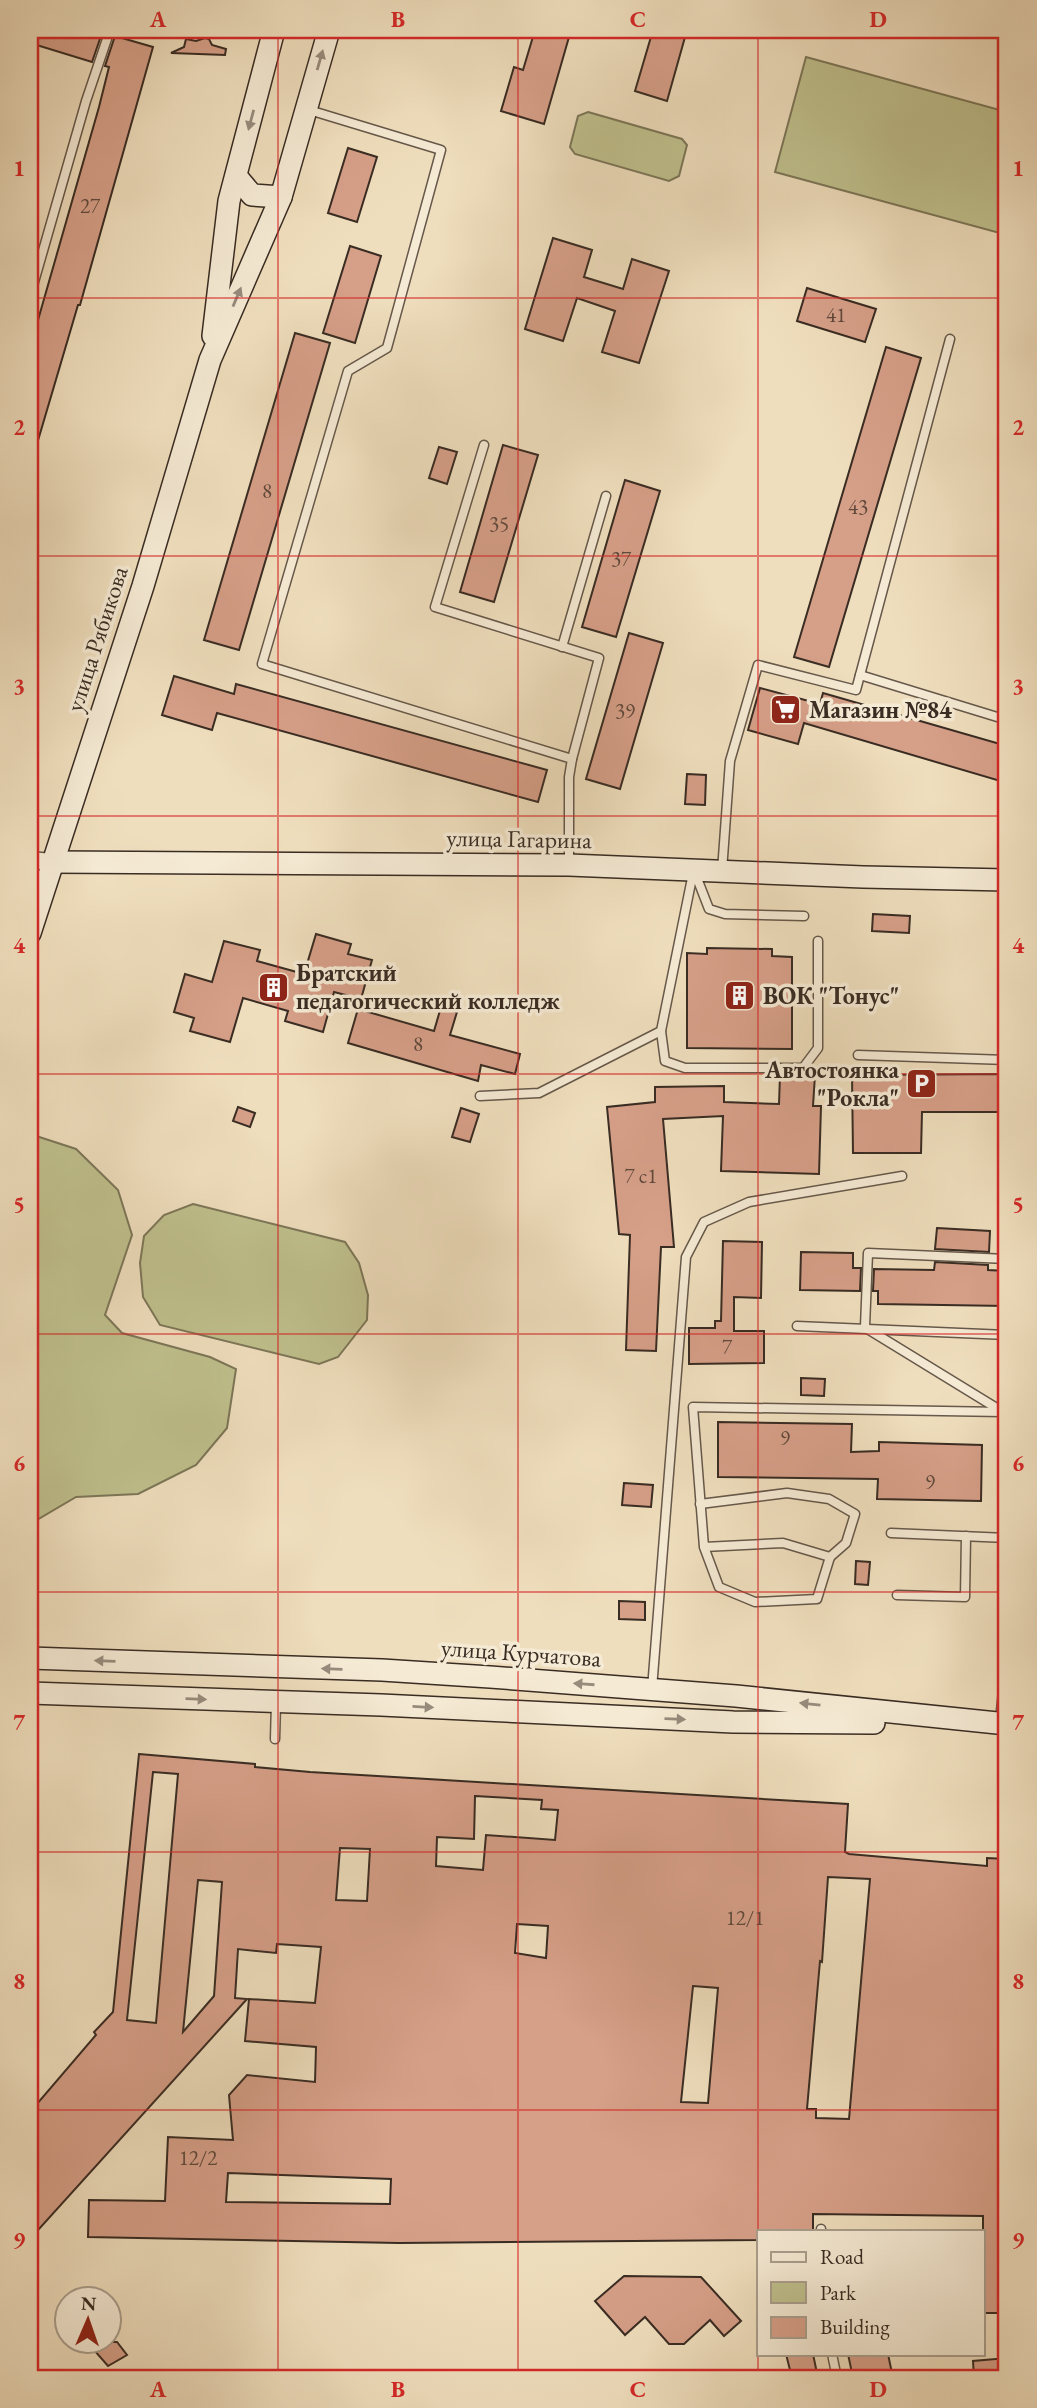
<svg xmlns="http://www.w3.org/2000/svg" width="1037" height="2408" font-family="'EB Garamond',serif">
  <rect width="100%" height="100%" fill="#efdebd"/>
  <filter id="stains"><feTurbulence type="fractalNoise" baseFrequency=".00286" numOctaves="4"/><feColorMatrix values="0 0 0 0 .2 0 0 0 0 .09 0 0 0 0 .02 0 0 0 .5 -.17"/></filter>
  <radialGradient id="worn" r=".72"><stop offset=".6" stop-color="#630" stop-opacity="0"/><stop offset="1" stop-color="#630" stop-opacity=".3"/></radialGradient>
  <g fill="#bfc08d" stroke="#7c7658" stroke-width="2">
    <polygon points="806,57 1007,112 1007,235 775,172"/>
    <polygon points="588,112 682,139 687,145 679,176 669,181 575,154 570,147 578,116"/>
    <polygon points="30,1134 76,1149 118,1190 132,1235 105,1315 122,1333 210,1357 236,1369 227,1428 196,1465 138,1494 76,1497 30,1524"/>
    <polygon points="193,1204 345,1242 359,1263 368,1295 367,1320 338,1357 319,1364 160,1325 143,1297 140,1263 144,1236 164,1215"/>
  </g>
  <g fill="#d69f88" stroke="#392c23" stroke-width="2" fill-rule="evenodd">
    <polygon points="30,30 100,30 99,32 102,33 92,62 30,43"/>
    <polygon points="535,30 571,30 544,124 501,111 514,67 523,70"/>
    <polygon points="653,30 687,30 667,101 635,91"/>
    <polygon points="115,36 153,47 80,305 78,305 34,454 30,453 30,348 99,107 109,67 105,66"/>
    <polygon points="205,38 209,39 212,45 226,49 225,55 171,53 184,47 186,39 196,41"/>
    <polygon points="348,148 377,157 357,222 328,213"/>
    <polygon points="553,238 592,250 584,277 623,289 632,259 669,271 639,363 602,352 615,311 577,298 563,341 525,329"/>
    <polygon points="350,246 381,256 355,343 323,333"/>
    <polygon points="807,288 876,309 865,342 797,321"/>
    <polygon points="295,333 330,343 239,650 204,640"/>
    <polygon points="886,347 921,358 829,667 794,657"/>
    <polygon points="503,445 538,455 494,602 460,592"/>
    <polygon points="439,447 457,452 447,484 429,478"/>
    <polygon points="625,480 660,491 616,637 582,627"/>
    <polygon points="629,633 663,643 620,789 586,779"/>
    <polygon points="174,676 234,694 236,684 547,770 538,802 217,713 212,730 162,715"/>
    <polygon points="760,688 820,704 823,693 1007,746 1007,783 804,723 798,744 748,730"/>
    <polygon points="687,774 706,775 705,805 685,804"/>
    <polygon points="873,914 910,916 909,933 872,931"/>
    <polygon points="316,934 351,944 348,954 372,960 361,999 334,992 323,1032 285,1021 288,1011 243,998 230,1042 190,1031 194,1018 174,1012 185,974 212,982 224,941 260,950 257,961 304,974"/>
    <polygon points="707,948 772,949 772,956 792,957 792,1049 687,1048 687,953 707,954"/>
    <polygon points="441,1007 457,1012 450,1035 520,1054 515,1074 481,1065 478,1081 348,1043 358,1009 434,1031"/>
    <polygon points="1007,1074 1007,1112 922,1112 921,1153 853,1153 852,1075"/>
    <polygon points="780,1075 815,1075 813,1106 821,1106 819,1174 721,1171 723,1116 663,1119 674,1247 661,1247 656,1351 626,1350 630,1235 619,1234 607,1107 655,1102 655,1087 724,1086 724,1102 779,1104"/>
    <polygon points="238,1107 255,1113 250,1127 233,1121"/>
    <polygon points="461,1108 479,1114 470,1142 452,1137"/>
    <polygon points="937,1228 990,1231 989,1252 935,1249"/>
    <polygon points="723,1241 762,1242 761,1298 734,1297 734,1331 764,1331 764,1363 689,1364 689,1328 715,1328 715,1321 721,1321"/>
    <polygon points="801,1252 853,1253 853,1268 861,1268 860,1291 800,1290"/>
    <polygon points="935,1262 988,1265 988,1270 1007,1271 1007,1306 878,1304 878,1291 873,1291 874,1269 934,1270"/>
    <polygon points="801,1378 825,1379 824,1396 801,1395"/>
    <polygon points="718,1422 852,1424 851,1452 879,1451 879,1442 982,1445 981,1501 877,1499 878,1479 718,1477"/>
    <polygon points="624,1483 653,1485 651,1507 622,1505"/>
    <polygon points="856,1561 870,1562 868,1585 855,1584"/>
    <polygon points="619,1601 645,1602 645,1620 619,1619"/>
    <path d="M139,1754l116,10v3l55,5 538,32 -3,48 4,2 138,12v-8l20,1v454h-24v-97l-170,-2v17h-54v9l-360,3 -311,-6 1,-37 76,1 3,-64 65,3 -4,-45 18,-20 68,7 1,-35 -71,-6 4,-42 66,4 6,-56 -44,-3 -1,9 -38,-4 -3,49 12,1 -217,240v-127l66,-77 -2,-3 19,-20zM153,1772l25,2 -22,249 -29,-3zM475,1796l67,4 -1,9 17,1 -3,30 -69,-5 -3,35 -47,-4 1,-29 37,2zM340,1848l30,1 -3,52 -31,-1zM828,1877l42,2 -21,240 -33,-1v-9h-9l13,-148 2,1zM198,1880l24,2 -8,114 -31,36zM517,1924l31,2 -2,32 -31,-5zM693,1986l25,2 -10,115 -27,-1zM228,2173l163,6 -1,25 -164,-2z"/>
    <polygon points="624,2276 701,2277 741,2321 724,2336 710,2320 684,2344 669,2344 645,2317 625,2335 595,2301"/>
    <polygon points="87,2342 117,2342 127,2355 108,2366"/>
    <polygon points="786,2354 813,2354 818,2378 792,2378"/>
    <polygon points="848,2354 888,2354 893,2378 853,2378"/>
    <polygon points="1007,2358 1007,2378 974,2378 973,2361"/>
  </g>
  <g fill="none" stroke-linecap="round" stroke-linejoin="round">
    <defs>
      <g id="lane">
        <polyline points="309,110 441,150 387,348 348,371 262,664 572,759 569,777 569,865"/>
        <polyline points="30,296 86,101 110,30"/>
        <polyline points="484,445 435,607 599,658 572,759"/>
        <polyline points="562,647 606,496"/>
        <polyline points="860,675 1007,720"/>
        <polyline points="722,871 730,761 758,665 856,690 950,339"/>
        <polyline points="693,873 661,1031 665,1061 685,1068 803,1068 818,1048 818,941"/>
        <polyline points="695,873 709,909 725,914 804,916"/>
        <polyline points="858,1055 1007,1060"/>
        <polyline points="480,1096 539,1093 661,1031"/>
        <polyline points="797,1326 1007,1335"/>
        <polyline points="865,1327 868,1253 1007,1259"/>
        <polyline points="866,1328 1003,1412 1007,1419"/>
        <polyline points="700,1504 787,1493 829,1499 855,1514 846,1543 830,1557"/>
        <polyline points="891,1533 1007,1538"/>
        <polyline points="704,1547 783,1543 830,1557 817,1599 755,1602 719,1587 704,1547 693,1407 1003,1412"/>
        <polyline points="897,1595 965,1597 966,1536"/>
        <polyline points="652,1689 686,1257 704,1222 749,1202 902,1176"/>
        <polyline points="1000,1721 1007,1651"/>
        <polyline points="275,1739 276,1702"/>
        <polyline points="821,2229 821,2231"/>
        <polyline points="832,2354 837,2378"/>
        <polyline points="30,2371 36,2378"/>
      </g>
      <polyline id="street" points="30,860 52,862"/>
      <g id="secondary">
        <polyline points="236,176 252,195 281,197"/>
        <polyline points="213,336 229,201 274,30"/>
        <polyline points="52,862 569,865 863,877 1007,880"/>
        <polyline points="30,933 143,586 210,360 281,197 329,30"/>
        <polyline points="30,1658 382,1670 490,1677 736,1696 1007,1724"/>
        <polyline points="30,1693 381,1705 733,1722 874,1723"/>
      </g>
    </defs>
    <use href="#lane" stroke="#66584a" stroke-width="11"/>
    <use href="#street" stroke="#66584a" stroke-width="19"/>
    <use href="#secondary" stroke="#392c23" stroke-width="24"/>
    <use href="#lane" stroke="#f5ead4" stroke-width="8"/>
    <use href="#street" stroke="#f5ead4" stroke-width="16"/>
    <use href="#secondary" stroke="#f5ead4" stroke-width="21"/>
  </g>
  <defs><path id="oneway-solid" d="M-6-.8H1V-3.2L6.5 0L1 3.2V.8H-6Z" transform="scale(1.75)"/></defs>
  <g fill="#978b7c">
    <use href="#oneway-solid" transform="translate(320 60) rotate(-74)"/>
    <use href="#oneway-solid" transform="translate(251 120) rotate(105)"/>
    <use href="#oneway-solid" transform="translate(237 297) rotate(-67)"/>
    <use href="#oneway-solid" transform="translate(105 1661) rotate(-178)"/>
    <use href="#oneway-solid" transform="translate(332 1669) rotate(-178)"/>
    <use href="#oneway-solid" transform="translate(584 1684) rotate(-176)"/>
    <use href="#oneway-solid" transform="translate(196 1699) rotate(2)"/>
    <use href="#oneway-solid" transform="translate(810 1704) rotate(-174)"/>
    <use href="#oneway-solid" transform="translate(423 1707) rotate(3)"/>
    <use href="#oneway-solid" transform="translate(675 1719) rotate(2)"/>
  </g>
  <path fill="none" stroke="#d62828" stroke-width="2" stroke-opacity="0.55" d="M278,30v2348M518,30v2348M758,30v2348M30,298h977M30,556h977M30,816h977M30,1074h977M30,1334h977M30,1592h977M30,1852h977M30,2110h977"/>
  <defs>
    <symbol id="supermarket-square" viewBox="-11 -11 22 22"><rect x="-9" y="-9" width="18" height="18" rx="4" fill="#8f2418" stroke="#f5ead4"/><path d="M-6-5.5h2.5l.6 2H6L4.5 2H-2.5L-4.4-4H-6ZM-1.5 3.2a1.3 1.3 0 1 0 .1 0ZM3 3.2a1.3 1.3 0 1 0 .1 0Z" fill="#fff"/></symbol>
    <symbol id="building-square" viewBox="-11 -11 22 22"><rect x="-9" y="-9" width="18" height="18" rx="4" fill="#8f2418" stroke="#f5ead4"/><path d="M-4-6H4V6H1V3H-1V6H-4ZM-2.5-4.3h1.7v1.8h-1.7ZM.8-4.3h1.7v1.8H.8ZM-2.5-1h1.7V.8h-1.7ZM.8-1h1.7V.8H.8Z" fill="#fff"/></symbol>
    <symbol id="parking-square" viewBox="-11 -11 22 22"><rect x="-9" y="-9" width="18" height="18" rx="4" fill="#8f2418" stroke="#f5ead4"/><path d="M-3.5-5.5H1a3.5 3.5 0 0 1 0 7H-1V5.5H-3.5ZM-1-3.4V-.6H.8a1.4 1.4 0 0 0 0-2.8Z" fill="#fff"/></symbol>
  </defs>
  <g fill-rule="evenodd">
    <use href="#supermarket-square" x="768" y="692" width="35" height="35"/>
    <use href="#building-square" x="256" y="970" width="35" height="35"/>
    <use href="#building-square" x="722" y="978" width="35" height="35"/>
    <use href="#parking-square" x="904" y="1066" width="35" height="35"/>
  </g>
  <g text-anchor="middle" stroke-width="7" stroke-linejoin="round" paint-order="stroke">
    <g font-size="21" fill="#60493c">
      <text x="90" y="213">27</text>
      <text x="836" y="322">41</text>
      <text x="267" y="498">8</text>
      <text x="858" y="514">43</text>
      <text x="499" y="531">35</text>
      <text x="621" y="566">37</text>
      <text x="625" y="718">39</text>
      <text x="418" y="1051">8</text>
      <text x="641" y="1183">7 с1</text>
      <text x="727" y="1354">7</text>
      <text x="785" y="1445">9</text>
      <text x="930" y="1489">9</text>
      <text x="745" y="1925">12/1</text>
      <text x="198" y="2165">12/2</text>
    </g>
    <g font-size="24" fill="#392c23" stroke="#f5ead4">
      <text transform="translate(97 639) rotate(-72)" y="8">улица Рябикова</text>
      <text transform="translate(519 839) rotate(1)" y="8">улица Гагарина</text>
      <text transform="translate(521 1653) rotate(4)" y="8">улица Курчатова</text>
    </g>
    <g font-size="24" font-weight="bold" fill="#392c23" stroke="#f5ead4" text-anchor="start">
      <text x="809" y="718">Магазин №84</text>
      <text x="296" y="981">Братский<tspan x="296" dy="28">педагогический колледж</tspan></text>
      <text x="763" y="1004">ВОК "Тонус"</text>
      <text x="899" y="1078" text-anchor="end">Автостоянка<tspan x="899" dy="28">"Рокла"</tspan></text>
    </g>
  </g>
  <rect width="1037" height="2408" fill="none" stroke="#efdebd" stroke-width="77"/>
  <rect x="757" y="2230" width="228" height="126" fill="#f5ead4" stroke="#aa9e8d" stroke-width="2"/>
  <rect x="771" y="2252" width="35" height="10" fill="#f5ead4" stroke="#aa9e8d" stroke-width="2"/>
  <text x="820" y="2264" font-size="21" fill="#392c23">Road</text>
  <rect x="771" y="2282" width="35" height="21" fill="#bfc08d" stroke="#aa9e8d" stroke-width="2"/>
  <text x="820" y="2300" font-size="21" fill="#392c23">Park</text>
  <rect x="771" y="2317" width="35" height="21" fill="#d69f88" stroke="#aa9e8d" stroke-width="2"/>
  <text x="820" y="2334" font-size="21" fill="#392c23">Building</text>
  <g transform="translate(88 2320) rotate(2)"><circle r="33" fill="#f5ead4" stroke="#aa9e8d" stroke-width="2"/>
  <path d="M0-5L12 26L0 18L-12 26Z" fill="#8f2418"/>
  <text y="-10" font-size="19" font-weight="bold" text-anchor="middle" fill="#392c23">N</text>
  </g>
  <rect x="38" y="38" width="960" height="2332" fill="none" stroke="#d62828" stroke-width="2.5"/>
  <g font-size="23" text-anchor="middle" font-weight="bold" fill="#d62828">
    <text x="158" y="27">A</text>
    <text x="398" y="27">B</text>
    <text x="638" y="27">C</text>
    <text x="878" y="27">D</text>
    <text x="19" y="176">1</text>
    <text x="1018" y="176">1</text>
    <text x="19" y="435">2</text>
    <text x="1018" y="435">2</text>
    <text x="19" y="694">3</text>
    <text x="1018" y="694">3</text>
    <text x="19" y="953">4</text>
    <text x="1018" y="953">4</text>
    <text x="19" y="1212">5</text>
    <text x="1018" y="1212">5</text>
    <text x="19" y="1471">6</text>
    <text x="1018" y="1471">6</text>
    <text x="19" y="1730">7</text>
    <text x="1018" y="1730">7</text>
    <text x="19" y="1989">8</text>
    <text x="1018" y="1989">8</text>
    <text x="19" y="2248">9</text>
    <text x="1018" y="2248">9</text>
    <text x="158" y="2397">A</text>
    <text x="398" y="2397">B</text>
    <text x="638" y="2397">C</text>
    <text x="878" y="2397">D</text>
  </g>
  <rect width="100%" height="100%" filter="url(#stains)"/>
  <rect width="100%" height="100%" fill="url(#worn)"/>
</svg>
